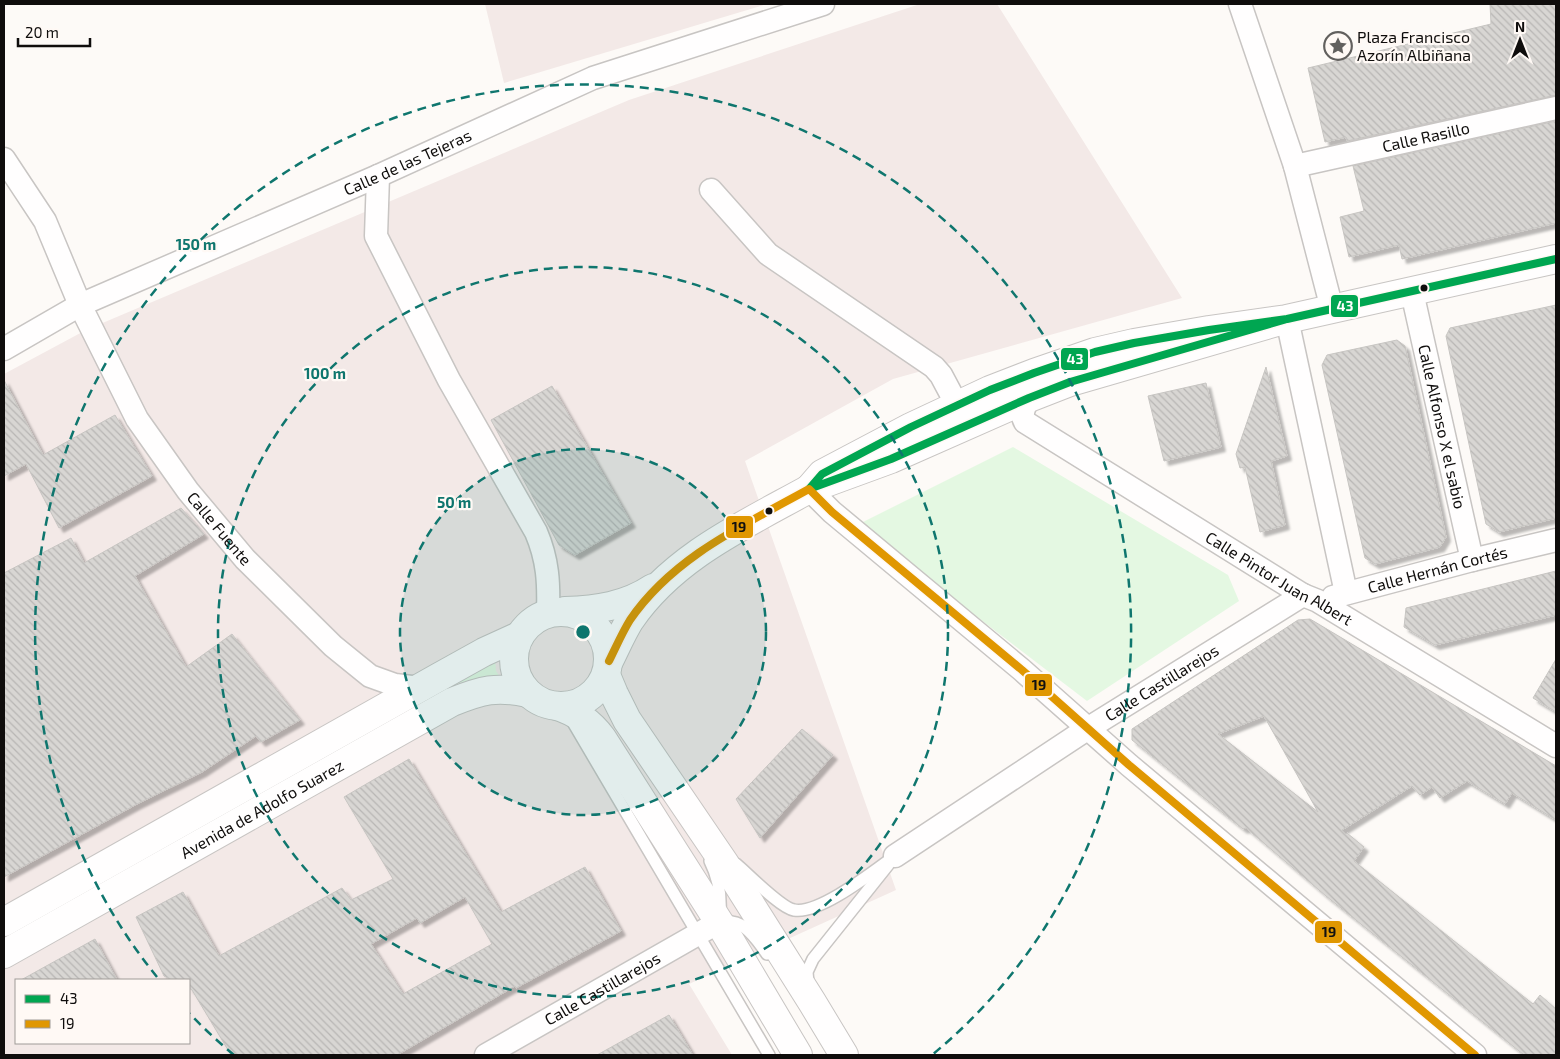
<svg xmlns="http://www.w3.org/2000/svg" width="1560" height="1059" font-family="'Exo 2',sans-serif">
  <defs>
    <pattern id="building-back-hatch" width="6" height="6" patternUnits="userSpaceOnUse" patternTransform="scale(1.25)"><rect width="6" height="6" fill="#d8d6d3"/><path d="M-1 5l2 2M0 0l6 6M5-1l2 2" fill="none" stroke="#b8b6b4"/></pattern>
    <filter id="shadow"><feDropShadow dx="4.5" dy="4.5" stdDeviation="1" flood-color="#0004"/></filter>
  </defs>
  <rect width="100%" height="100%" fill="#fdfaf7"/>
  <g fill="#f3e9e7" fill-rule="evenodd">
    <polygon points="485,4 767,4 504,83"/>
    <path d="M920,4h77l185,294 -289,81 -148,82 151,429 -207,94 43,71h-728v-681l82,-44 543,-230zM16,980h173v63h-173z"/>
  </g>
  <g fill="#e4f8e2">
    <polygon points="1013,447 1228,575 1239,601 1087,701 857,525"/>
    <path d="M495,660l1,11 4,6c-16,-1 -30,2 -46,8l36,-24z"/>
  </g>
  <g fill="url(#building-back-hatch)" stroke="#c7c5c2" fill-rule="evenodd" filter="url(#shadow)">
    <polygon points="1490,4 1556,4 1556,95 1347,141 1346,137 1325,142 1308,68 1491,24"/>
    <polygon points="1556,121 1556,223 1402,259 1399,245 1349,257 1340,217 1364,211 1353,166"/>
    <polygon points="1556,305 1556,518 1499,532 1486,524 1446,336 1450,328"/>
    <polygon points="1397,340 1405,346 1446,537 1440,547 1375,564 1365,558 1322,365 1327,355"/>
    <polygon points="1266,367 1287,456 1271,461 1285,525 1260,532 1245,467 1240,468 1236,454"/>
    <polygon points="4,380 43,455 115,415 152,476 59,528 26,464 4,476"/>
    <polygon points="1206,383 1221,447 1164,461 1148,396"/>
    <polygon points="552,386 631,523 575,555 559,545 491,420"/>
    <polygon points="181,508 204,534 135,576 186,667 232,634 300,720 261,742 256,736 202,772 137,804 4,877 4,573 71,538 84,563"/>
    <polygon points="1556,571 1556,615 1435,645 1404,627 1406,608"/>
    <path d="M1310,619l246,147v54l-44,-27 -7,11 -38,-23 -27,17 -8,-11 -12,8 -8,-9 -70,44 4,4 1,-1 17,14 -10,14 179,143 7,-9 16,14v46h-32l-198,-159 -80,-68 -3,1 -111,-89v-11l166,-109zM1264,716l54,96 -100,-78z"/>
    <polygon points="1556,659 1556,712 1533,698"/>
    <polygon points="802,729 833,755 760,838 736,799"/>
    <path d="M409,759l92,153 84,-45 36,64 -105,57 -1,-2 -118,69h-166l-39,-65 -3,-2v-8h-17l-8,-4 -28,-59 47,-25 36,64 123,-68 9,12 42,-21 -49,-82zM465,897l27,47 -89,50 -32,-50 46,-26 3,5z"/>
    <polygon points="95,939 117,980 21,980"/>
    <polygon points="669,1015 693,1055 597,1055"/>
  </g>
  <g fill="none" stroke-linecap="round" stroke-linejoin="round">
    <defs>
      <g id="service">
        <polyline points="574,724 769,1055"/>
        <path d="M710,861c10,20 12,40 9,61 4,0 9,-1 13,0 14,1 27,20 35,32"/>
        <path d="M736,864c12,10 45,44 58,46 25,5 80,-39 101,-54"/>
        <polyline points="808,983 807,972 813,959 888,865"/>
      </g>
      <g id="minor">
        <polyline points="1240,4 1295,166 1332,309"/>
        <path id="s1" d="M4,159l41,62 35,84 57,114 51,72 57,68 88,87 37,30 25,9 25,3"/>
        <path id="s2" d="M1295,166l261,-58"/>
        <path d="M378,176l-2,60 73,144 87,152c12,28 13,51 12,81"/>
        <polyline points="711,190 768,254 934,367 941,375 957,405"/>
        <path id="s3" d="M1412,292l60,268"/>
        <polyline points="1287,319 1346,593"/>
        <path id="s4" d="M4,349l76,-44 298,-129 215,-98 230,-74"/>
        <path id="s5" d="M1029,398c-4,8 -9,15 -4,24l278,173 15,6 238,145"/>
        <polyline points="809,489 832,512 1022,670 1129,765 1475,1055"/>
        <path id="s6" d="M1333,597l139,-37 84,-20"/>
        <path id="s7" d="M895,856l192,-127 216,-134"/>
        <path id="s8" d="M486,1055l233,-133"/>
      </g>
      <g id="secondary">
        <polyline points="1287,319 1209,330 1134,343 1095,352 1034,373 990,390 911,427 822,474 809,489 891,459 1029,398 1070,382 1287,319 1556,259"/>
        <path d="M565,611c32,-1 61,-5 88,-23"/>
        <path d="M609,661c7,-14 13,-28 21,-41 43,-63 114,-95 179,-131"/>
      </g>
      <g id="primary">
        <circle cx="561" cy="659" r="47"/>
        <polyline points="606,675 614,694 627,720 725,864 812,1002 844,1055"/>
        <path d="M557,706c19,6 34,17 45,32l117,184 79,133"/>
        <polyline points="4,922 439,677 484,652 519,636"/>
        <path id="s9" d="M4,954l448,-252c30,-12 44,-16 76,-9"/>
      </g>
    </defs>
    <use href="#service" stroke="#c8c5c3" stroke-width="14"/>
    <use href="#minor" stroke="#c8c5c3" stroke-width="25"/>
    <use href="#secondary" stroke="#c8c5c3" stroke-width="30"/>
    <use href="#primary" stroke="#c8c5c3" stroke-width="30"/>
    <use href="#service" stroke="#fffefe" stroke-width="11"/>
    <use href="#minor" stroke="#fffefe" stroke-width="22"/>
    <use href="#secondary" stroke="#fffefe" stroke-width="28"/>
    <use href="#primary" stroke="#fffefe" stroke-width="28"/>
    <defs>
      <polyline id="bus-1" points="1287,319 1209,330 1134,343 1095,352 1034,373 990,390 911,427 822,474 809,489 891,459 1029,398 1070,382 1287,319 1556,259"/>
      <path id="bus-2" d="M609,661c7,-14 13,-28 21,-41 43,-63 114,-95 179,-131l23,23 190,158 107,95 346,290"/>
    </defs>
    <use href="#bus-1" stroke="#fff9f5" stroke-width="11"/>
    <use href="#bus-2" stroke="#fff9f5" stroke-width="11"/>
    <use href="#bus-1" stroke="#00a651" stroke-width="8"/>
    <use href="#bus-2" stroke="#e09701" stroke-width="8"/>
  </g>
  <circle cx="583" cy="632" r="183" fill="#0f766e" fill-opacity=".12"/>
  <g fill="none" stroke="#0f766e" stroke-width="2.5" stroke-dasharray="9 6">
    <circle cx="583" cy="632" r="183"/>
    <circle cx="583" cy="632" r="365"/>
    <path d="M234 1055A548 548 0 0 1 189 1013M157 977A548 548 0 1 1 932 1055"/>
  </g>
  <defs>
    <symbol id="sight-ring" viewBox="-11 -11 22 22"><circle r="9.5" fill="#fff9f5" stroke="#62605e" stroke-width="1.5"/><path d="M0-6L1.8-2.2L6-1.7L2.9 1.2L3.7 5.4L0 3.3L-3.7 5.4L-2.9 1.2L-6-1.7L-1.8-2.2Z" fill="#62605e"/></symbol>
  </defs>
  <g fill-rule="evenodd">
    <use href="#sight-ring" x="1322" y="30" width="32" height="32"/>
  </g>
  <g fill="#0f0d0c" stroke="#fff9f5" stroke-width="2">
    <circle cx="1424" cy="288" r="4.5"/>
    <circle cx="769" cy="511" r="4.5"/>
  </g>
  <g text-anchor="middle" stroke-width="4.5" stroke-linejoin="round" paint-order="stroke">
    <g font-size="16" fill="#0f0d0c" stroke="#fff9f5" text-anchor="start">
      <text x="1357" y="43">Plaza Francisco<tspan x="1357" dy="18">Azorín Albiñana</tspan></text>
    </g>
    <g font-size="16" fill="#0f0d0c" stroke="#fff9f5">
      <text dy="6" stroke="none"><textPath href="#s2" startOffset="134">Calle Rasillo</textPath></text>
      <text dy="6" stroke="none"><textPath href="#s4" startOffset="445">Calle de las Tejeras</textPath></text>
      <text dy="6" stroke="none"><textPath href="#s3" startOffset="138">Calle Alfonso X el sabio</textPath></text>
      <text dy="6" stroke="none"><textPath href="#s1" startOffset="430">Calle Fuente</textPath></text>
      <text dy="6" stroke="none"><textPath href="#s6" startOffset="108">Calle Hernán Cortés</textPath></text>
      <text dy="6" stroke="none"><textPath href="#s5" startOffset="324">Calle Pintor Juan Albert</textPath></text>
      <text dy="6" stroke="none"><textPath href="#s7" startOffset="318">Calle Castillarejos</textPath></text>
      <text dy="6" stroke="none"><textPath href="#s9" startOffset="296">Avenida de Adolfo Suarez</textPath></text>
      <text dy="6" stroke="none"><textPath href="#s8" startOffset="134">Calle Castillarejos</textPath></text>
    </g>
  </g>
  <circle cx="583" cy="632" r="8" fill="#0f766e" stroke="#fff9f5" stroke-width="2.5"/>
  <g font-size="15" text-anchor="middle" font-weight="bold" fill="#0f766e" stroke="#fff9f5" stroke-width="4.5" stroke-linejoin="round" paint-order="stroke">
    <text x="196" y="250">150 m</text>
    <text x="325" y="379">100 m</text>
    <text x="454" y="508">50 m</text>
  </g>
  <g stroke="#fff9f5" stroke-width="2">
    <rect x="1330" y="294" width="29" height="24" rx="5" fill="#00a651"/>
    <rect x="1060" y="347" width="29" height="24" rx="5" fill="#00a651"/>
    <rect x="725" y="515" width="29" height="24" rx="5" fill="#e09701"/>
    <rect x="1024" y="673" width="29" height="24" rx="5" fill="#e09701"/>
    <rect x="1314" y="920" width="29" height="24" rx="5" fill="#e09701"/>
  </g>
  <g font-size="14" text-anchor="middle" font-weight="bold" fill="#fff">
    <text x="1345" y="311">43</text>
    <text x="1075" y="364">43</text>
  </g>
  <g font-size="14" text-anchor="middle" font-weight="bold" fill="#111">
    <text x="739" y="532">19</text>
    <text x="1039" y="690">19</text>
    <text x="1329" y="937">19</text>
  </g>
  <rect width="1560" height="1059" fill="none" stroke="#0f0d0c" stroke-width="10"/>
  <rect x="15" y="979" width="175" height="65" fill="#fff9f5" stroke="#9f9b98"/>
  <rect x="25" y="995" width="25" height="8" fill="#00a651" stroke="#9f9b98"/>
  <text x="60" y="1004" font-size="15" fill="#0f0d0c">43</text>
  <rect x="25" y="1020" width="25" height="8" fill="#e09701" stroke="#9f9b98"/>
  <text x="60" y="1029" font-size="15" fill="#0f0d0c">19</text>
  <g transform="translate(1520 40)" stroke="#fff9f5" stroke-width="4" paint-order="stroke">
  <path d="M0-4L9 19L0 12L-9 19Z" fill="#0f0d0c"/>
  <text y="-8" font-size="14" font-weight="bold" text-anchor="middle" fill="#0f0d0c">N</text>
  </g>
  <path d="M18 38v8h72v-8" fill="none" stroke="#0f0d0c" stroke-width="2.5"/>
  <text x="25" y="38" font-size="15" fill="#0f0d0c" stroke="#fff9f5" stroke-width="4" paint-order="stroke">20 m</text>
</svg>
